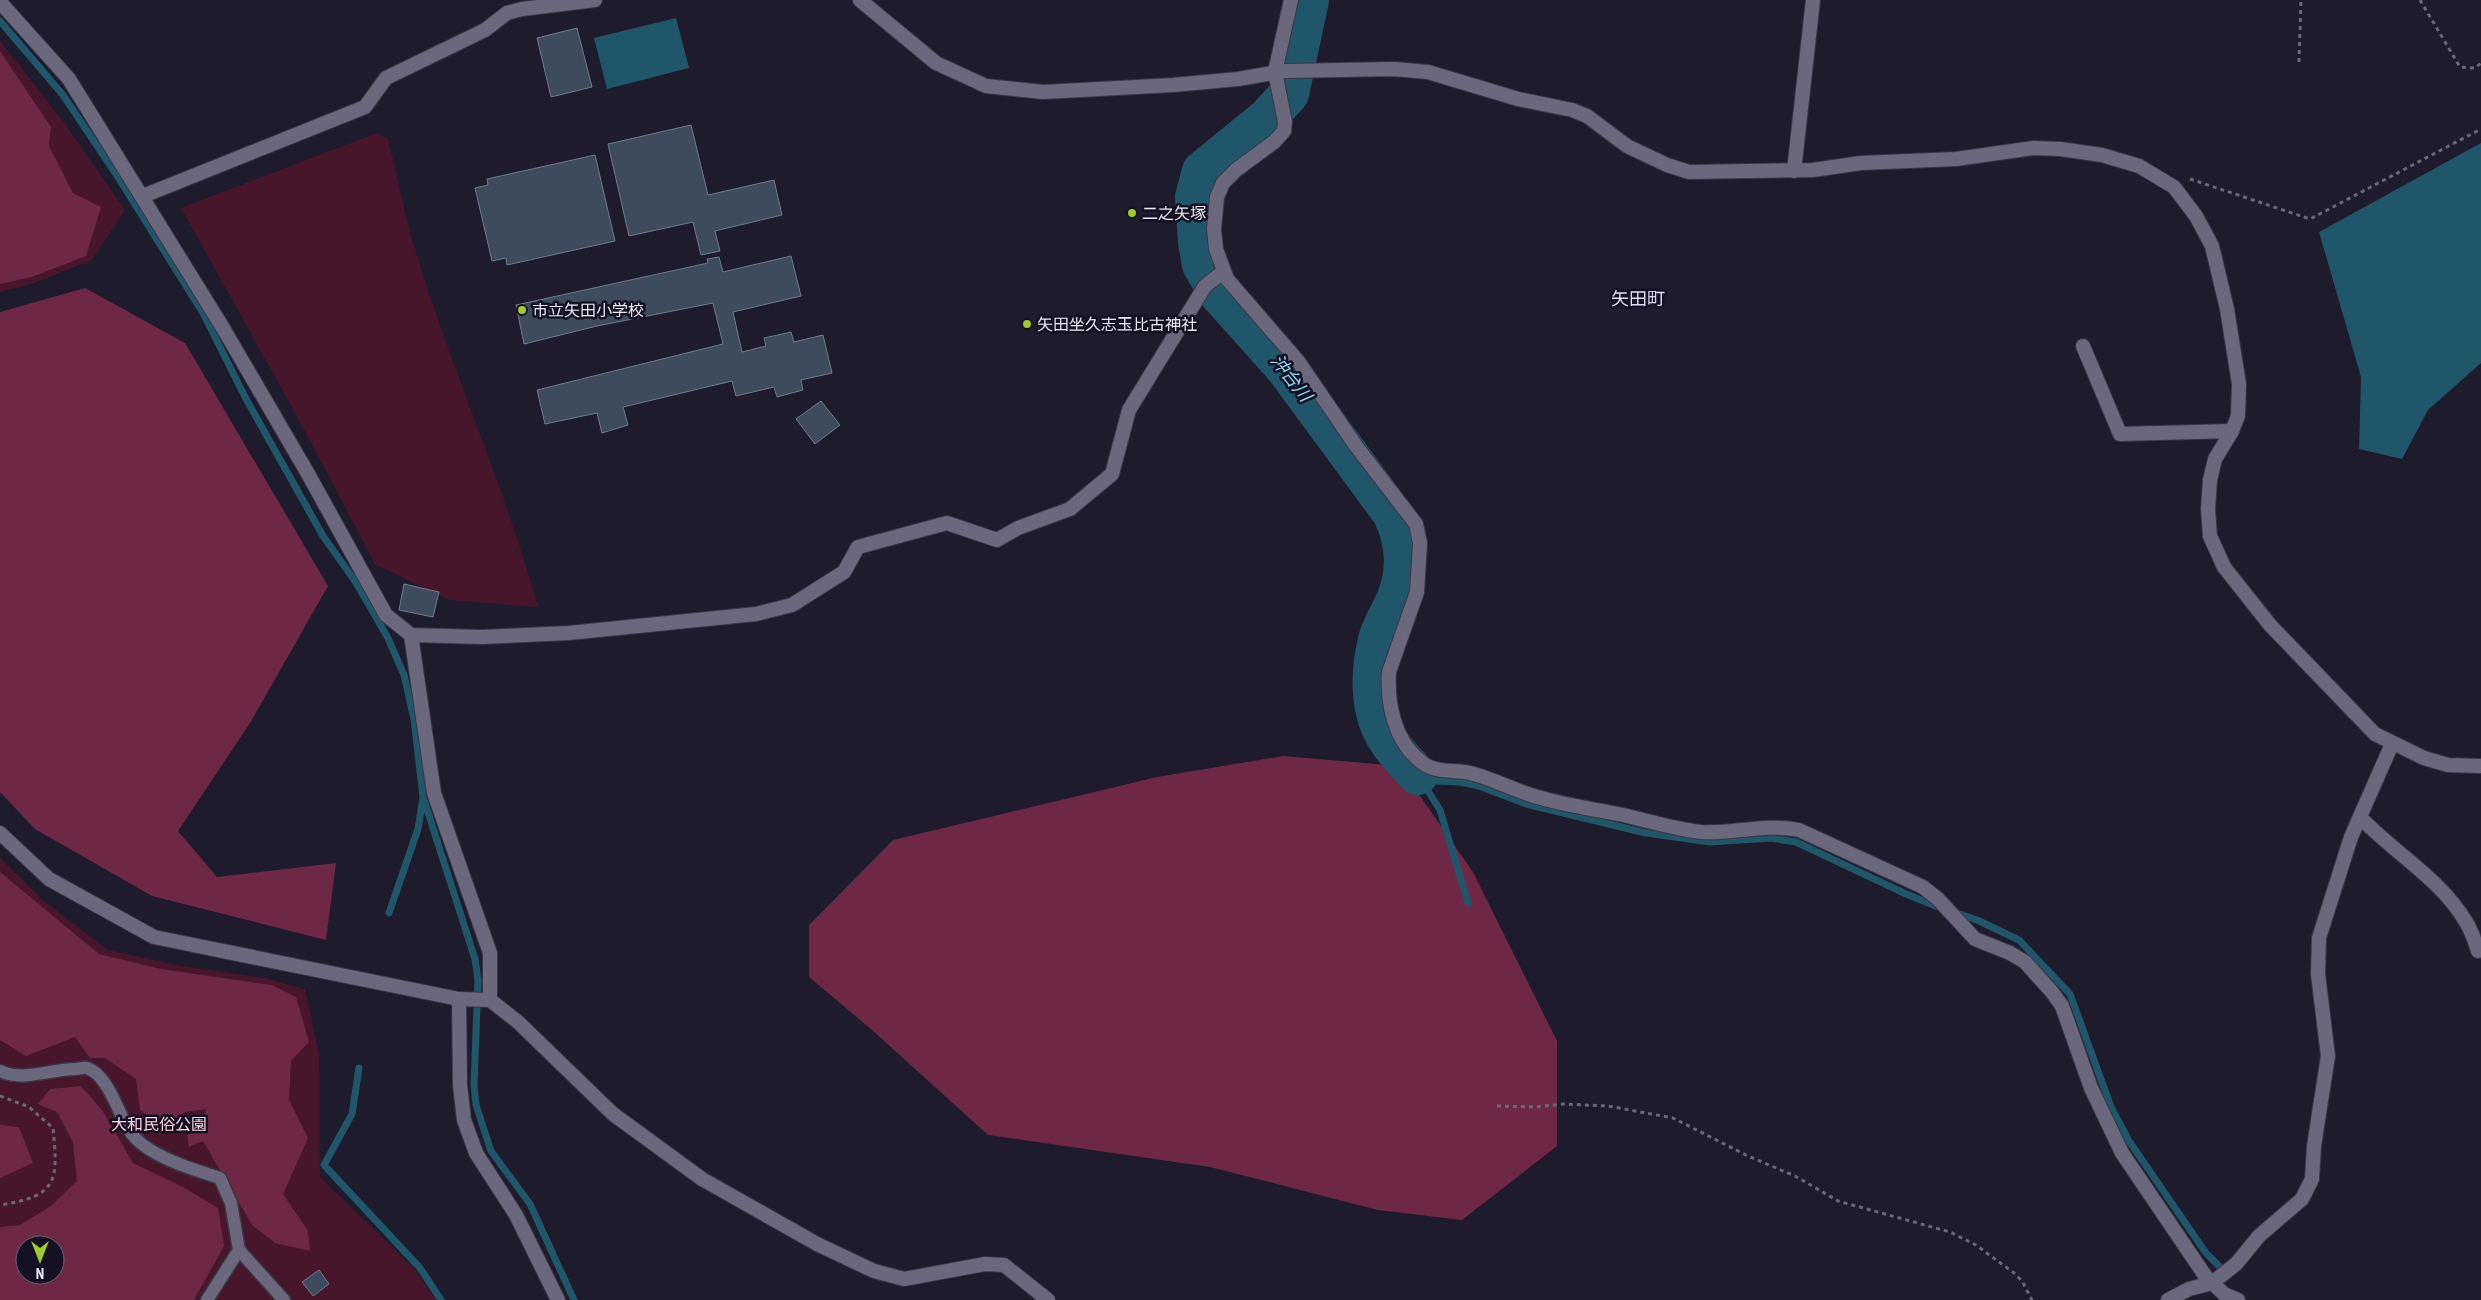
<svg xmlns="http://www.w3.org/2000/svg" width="2481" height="1300" font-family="'Roboto Condensed','Noto Sans JP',sans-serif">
  <rect width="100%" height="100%" fill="#1d1b2c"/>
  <g fill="#47162b" fill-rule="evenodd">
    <polygon points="0,41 63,121 125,210 92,260 32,284 0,292"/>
    <path d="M377,133l11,6c10,39 17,79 29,117 37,119 88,232 121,351l-89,-7 -74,-36 -77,-146 -117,-210z"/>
    <path d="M0,858l43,42 65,50 68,15 89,13 40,11 14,65 1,123 94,91 22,32h-436zM25,1245h30v30h-30z"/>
  </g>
  <g fill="#6f2746" fill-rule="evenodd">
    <polygon points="0,51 51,127 49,146 73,193 101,207 86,256 32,277 0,284"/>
    <polygon points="85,288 185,343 328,586 250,723 178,831 217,877 336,863 326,940 152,896 35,829 0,792 0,312"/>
    <polygon points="1283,756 1399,766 1473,872 1557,1041 1557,1146 1462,1220 1378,1210 1210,1167 988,1135 872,1030 809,977 809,925 893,840 1157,777"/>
    <polygon points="0,872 99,954 161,969 272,985 296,997 309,1042 291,1061 289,1100 308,1138 283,1194 308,1231 310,1251 275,1243 252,1225 203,1141 189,1147 187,1135 202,1127 206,1109 185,1112 162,1128 140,1110 136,1079 105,1058 90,1058 75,1037 26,1056 0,1040"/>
    <path d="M81,1086l21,24 31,53 50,24 35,21 6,38 -30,54h-194v-73l20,-2 31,-19 26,-25 -4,-39 -16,-30 -19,-8 12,-15zM25,1245h30v30h-30z"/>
    <polygon points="0,1125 19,1127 33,1163 0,1178"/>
  </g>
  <g fill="#205669">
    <polygon points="676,18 689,68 607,89 594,38"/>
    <polygon points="2481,143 2481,363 2428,410 2402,459 2359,449 2361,377 2319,232"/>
  </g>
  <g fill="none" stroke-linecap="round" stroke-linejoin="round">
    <g stroke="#205669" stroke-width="7">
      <polyline points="0,21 63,95 116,174 203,313 245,397 323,536 355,581 388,638 404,675 414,719 423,797 475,959 478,980 474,1085 476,1105 491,1151 530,1204 574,1300"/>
      <polyline points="1418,775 1435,781 1460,782 1479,786 1526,804 1646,833 1710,842 1771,838 1796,842 1906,894 1943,909"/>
      <polyline points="1418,775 1440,810 1468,903"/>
      <polyline points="1954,912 1977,920 2019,940 2070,994 2111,1107 2129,1141 2206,1253 2219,1266"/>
      <polyline points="389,913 418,829 423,798"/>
      <polyline points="359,1068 352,1114 324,1165 420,1268 441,1300"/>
    </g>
    <path stroke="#205669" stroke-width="40" d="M1309,0l-20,94 -22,24 -65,53 -7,26 3,45 4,23 17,29 67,75 106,144c14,28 16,59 3,89 -5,12 -14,25 -17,38 -8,31 -9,73 10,100 8,13 19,24 30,35"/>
  </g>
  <g fill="#3e4b5c" stroke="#6f7c8f">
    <polygon points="577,28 592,87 551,97 537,38"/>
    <polygon points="691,125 708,195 774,180 782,215 715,231 720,251 701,255 693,222 629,236 608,144"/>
    <polygon points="595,155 615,241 507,265 506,258 492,261 475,188 488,185 487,179"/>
    <polygon points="791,256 801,296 733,312 742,352 766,346 764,338 791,332 794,342 823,335 832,373 801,380 803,390 777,397 774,387 736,396 732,381 623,407 628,425 602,433 597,413 545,424 537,390 723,344 713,303 597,326 524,344 516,305 708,263 707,259 719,257 723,272"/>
    <polygon points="821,401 840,425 815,444 796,419"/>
    <polygon points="404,584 439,592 433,617 399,610"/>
    <polygon points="319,1270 329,1284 313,1296 302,1282"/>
  </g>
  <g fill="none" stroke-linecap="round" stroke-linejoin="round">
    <defs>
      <g id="service">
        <path d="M0,1071c24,11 51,-2 76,-2 3,0 8,-2 11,-1 23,8 31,48 45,66 16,22 62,36 88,44l11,25 8,47 45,50"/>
        <polyline points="207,1300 239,1250"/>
      </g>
      <g id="minor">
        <polyline points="860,0 936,63 986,86 1043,92 1173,85 1238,79 1285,71 1394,69 1428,72 1518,99 1572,110 1587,116 1627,146 1667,165 1689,172 1813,170 1861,163 1956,159 2034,148 2060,149 2102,155 2139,166 2174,187 2196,216 2212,246 2227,309 2239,384 2238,416 2232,431 2215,459 2210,480 2208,509 2210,536 2224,567 2270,625 2375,734 2424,758 2448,765 2481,766"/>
        <polyline points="0,2 69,79 223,328 307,472 386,615 411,635 483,637 569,633 756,614 792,605 844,572 858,547 947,523 997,540 1018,528 1070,509 1112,474 1129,410 1205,286 1223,272"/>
        <path d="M1275,72l10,50 -1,9 -10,11 -38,28 -13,13 -6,14 -3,32 2,20 11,30 71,82 58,85 60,78 4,19 -3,49 -28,80c-2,31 5,68 31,89 16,14 36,7 54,13 21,6 40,16 60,22 29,9 60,13 89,19 26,6 52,14 78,17 32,2 66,-9 98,-2l124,57 15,12 37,40 35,14 15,9 27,30 10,14 29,82 31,65 84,124 18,17 14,6"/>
        <polyline points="1794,171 1813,0"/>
        <polyline points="143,196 365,107 386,78 485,30 507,13 522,9 595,0"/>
        <polyline points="2083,346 2120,434 2232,431"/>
        <polyline points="411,635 434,793 490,953 490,1000"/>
        <path d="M2360,817c34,36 81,62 106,105 6,9 9,20 12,29"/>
        <polyline points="558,1300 516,1215 476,1153 464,1120 460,1085 459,999 490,1000 518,1022 613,1114 702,1179 817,1244 874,1271 904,1279 985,1264 1004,1265 1048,1300"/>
        <polyline points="2168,1300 2189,1289 2212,1283 2236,1264 2259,1236 2302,1199 2312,1179 2314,1146 2328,1056 2318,974 2319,938 2351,837 2392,744"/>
      </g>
      <g id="tertiary">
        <polyline points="1275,72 1291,0"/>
        <polyline points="0,833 49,879 154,937 459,999"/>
      </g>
    </defs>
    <use href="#service" stroke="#393645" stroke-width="15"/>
    <use href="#minor" stroke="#393645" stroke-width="16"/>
    <use href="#tertiary" stroke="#393645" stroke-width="16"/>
    <g stroke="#6a6878" stroke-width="3" stroke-dasharray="4 4" stroke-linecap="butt">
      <polyline points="2420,0 2460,67 2475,68 2481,63"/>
      <polyline points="2299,62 2301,0"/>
      <polyline points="2190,179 2310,219 2481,129"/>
      <path d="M0,1096l29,11 24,21c5,52 6,68 -53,77"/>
      <polyline points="1497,1106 1535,1107 1564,1104 1608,1106 1673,1118 1748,1156 1795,1176 1838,1201 1950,1232 1976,1245 2014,1273 2022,1281 2032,1300"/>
    </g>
    <use href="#service" stroke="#6b687d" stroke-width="12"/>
    <use href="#minor" stroke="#6b687d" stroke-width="14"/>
    <use href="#tertiary" stroke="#6b687d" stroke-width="14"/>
  </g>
  <g fill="#a0ca2c" stroke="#141122" stroke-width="2">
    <circle cx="1132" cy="213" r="5"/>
    <circle cx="522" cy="310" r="5"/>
    <circle cx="1027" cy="324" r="5"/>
  </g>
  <g text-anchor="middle" stroke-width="5" stroke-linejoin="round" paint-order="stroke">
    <g font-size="16" fill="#e8e6f3" stroke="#141122" text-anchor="start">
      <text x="1142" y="219">二之矢塚</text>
      <text x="532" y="316">市立矢田小学校</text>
      <text x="1037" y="330">矢田坐久志玉比古神社</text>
    </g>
    <g font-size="16" fill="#ffd1e0" stroke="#141122">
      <text x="159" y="1130">大和民俗公園</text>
    </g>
    <g font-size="18" fill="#dedbf4" stroke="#141122">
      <text x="1638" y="305">矢田町</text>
    </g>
    <g font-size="18" font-style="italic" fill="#91daf6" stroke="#141122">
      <text transform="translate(1291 378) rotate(52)" y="6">沖台川</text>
    </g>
  </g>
  <g transform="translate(40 1260) rotate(180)"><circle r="24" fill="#141122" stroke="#696676"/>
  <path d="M0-4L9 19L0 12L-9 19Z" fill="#a0ca2c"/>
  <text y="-8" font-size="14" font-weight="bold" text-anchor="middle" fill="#e8e6f3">N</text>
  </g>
</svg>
